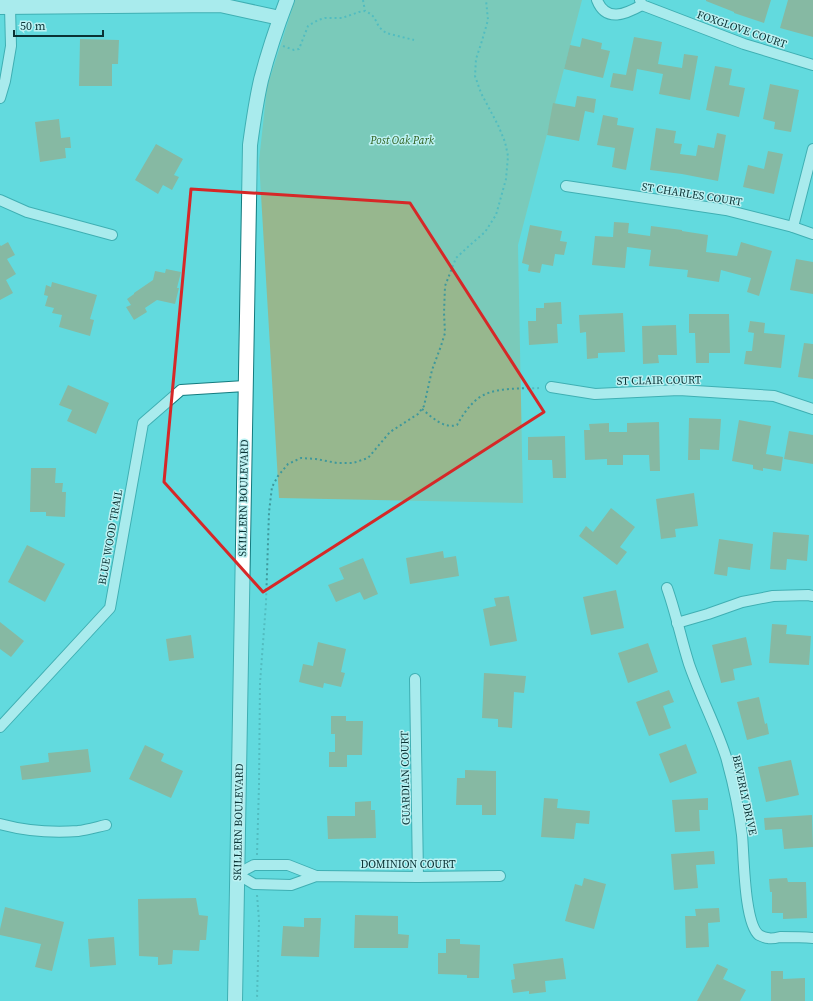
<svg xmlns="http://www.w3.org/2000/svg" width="813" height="1001" font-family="'Source Serif 4',serif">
  <rect width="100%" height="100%" fill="#62dade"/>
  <polygon fill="#97b78e" points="295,0 582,0 518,245 523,503 279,498 259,161 267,87"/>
  <g fill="#b2915b">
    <polygon points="706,0 771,0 764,23 734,13 734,12 706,1"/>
    <polygon points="788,0 813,0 813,37 780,28"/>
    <polygon points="634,37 662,42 658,64 682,68 684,54 698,56 690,100 659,94 663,74 637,69 633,91 610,87 613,73 626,75"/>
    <polygon points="582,38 602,43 601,49 610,51 603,78 564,69 570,45 580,47"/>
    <polygon points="80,39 119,40 118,64 112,64 112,86 79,86"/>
    <polygon points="715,66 732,69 729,85 745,88 739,117 706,110"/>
    <polygon points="770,84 799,90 791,132 774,129 775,122 763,119"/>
    <polygon points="577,96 596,99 594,113 585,111 579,141 547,135 553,103 575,107"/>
    <polygon points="603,115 618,118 617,125 634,128 626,170 612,167 615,148 597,145"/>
    <polygon points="59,119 61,138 70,137 71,148 65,148 66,158 40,162 35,122"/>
    <polygon points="656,128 676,131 674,143 682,144 680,154 696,156 698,145 714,148 717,133 726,135 718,181 682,174 650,170"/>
    <polygon points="156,144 183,159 174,175 179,177 172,190 163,185 158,194 135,180"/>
    <polygon points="768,151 783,154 774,194 743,187 748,165 764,169"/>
    <polygon points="614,222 629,223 628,233 650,236 651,226 682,230 682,231 708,235 706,252 737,256 741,242 772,251 759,296 747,292 751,278 721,270 719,282 687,277 688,270 649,266 651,250 627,247 625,268 592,265 595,236 613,237"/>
    <polygon points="530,225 562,231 560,241 567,242 564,255 555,254 553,266 542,264 540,273 528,271 529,265 522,263"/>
    <polygon points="8,242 15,255 7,259 16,274 6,280 13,293 0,300 0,245 1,246"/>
    <polygon points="796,259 813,262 813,294 790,290"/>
    <polygon points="166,269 181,272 177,288 179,288 175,304 157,300 145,308 147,312 134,320 126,307 131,305 127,299 134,294 134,293 153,280 155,271 165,273"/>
    <polygon points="52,282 97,295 90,319 94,320 90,336 59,327 62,315 52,313 54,308 45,306 48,296 44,295 46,285 51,287"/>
    <polygon points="561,302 562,324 557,324 558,343 529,345 528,321 536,321 536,308 544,308 544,303"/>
    <polygon points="623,313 625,352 598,353 598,358 587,359 586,332 580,333 579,315"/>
    <polygon points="689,314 729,314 730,353 709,353 709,363 696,363 695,333 689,333"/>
    <polygon points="750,321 765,323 764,333 785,335 781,368 744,364 746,351 752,351 754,333 748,332"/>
    <polygon points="676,325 677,355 658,355 659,363 643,364 642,326"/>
    <polygon points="804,343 813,344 813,379 798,377"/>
    <polygon points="68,385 109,403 96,434 67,421 72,410 59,405"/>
    <polygon points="689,418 721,419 719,450 700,449 700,460 688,460"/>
    <polygon points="739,420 771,426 766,454 783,457 781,471 763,468 763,471 753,469 753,465 732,461"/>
    <polygon points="659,422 660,471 650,471 649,455 623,455 623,465 607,465 607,459 585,460 584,430 590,430 589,424 609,423 609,432 627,432 627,423"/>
    <polygon points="789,431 813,435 813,464 784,459"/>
    <polygon points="565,436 566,478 553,478 552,460 528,460 528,437"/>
    <polygon points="31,468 56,468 55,483 63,483 62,492 66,492 65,517 46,516 46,512 30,512"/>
    <polygon points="694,493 698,526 675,529 676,537 661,539 656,499"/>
    <polygon points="611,508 635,527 620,547 627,552 617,565 579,536 586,526 593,532"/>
    <polygon points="773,532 809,535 807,561 787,559 786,570 770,569"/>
    <polygon points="719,539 753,544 750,570 728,567 727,576 714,574"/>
    <polygon points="27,545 65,564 45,602 8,582"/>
    <polygon points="443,551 444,558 456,556 459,576 410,584 406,558"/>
    <polygon points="363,558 378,594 364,600 360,592 336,602 328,585 344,579 339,568"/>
    <polygon points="616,590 624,628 591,635 583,597"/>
    <polygon points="509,596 517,641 490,646 483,609 496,606 494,598"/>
    <polygon points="0,622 24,641 11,657 0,649"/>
    <polygon points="772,624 787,625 786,634 811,636 809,665 769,663"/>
    <polygon points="191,635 194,658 169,661 166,639"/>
    <polygon points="746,637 752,665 733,669 735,680 721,683 712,645"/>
    <polygon points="318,642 346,649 341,672 345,673 341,687 324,683 323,688 299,682 303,664 313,666"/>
    <polygon points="648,643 658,672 628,683 618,653"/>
    <polygon points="484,673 526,676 524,693 514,692 512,728 498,727 498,719 482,718"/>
    <polygon points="669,690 674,702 663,706 671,728 649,736 636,702"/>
    <polygon points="759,697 765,724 767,723 769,734 747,740 737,702"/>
    <polygon points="331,716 346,716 346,721 363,721 362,755 347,755 347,767 329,767 329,752 335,752 335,734 331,734"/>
    <polygon points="686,744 697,773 670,783 659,754"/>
    <polygon points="145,745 164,754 161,761 183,771 171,798 129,779"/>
    <polygon points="88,749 91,772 22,780 20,766 49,762 48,753"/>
    <polygon points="791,760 799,795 766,802 758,767"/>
    <polygon points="465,770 496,771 496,815 482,815 482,805 456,805 457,778 465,778"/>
    <polygon points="544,798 558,799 557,808 590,811 589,824 576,823 574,839 541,837"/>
    <polygon points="708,798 708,810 699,810 700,831 675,832 672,800"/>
    <polygon points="371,801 371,810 375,810 376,838 328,839 327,816 355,816 355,802"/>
    <polygon points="812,815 813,847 784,849 782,829 765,830 764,818"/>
    <polygon points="714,851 715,864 696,865 698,888 674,890 671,854"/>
    <polygon points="584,878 606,884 594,929 565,921 575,884 582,886"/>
    <polygon points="787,878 788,882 806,882 807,918 783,919 783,913 772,913 772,892 770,892 769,879"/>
    <polygon points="196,898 199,915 208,916 206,940 200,940 199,951 173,950 172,964 158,965 158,957 139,956 138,899"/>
    <polygon points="5,907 64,922 52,971 35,967 41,944 0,935 0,929"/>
    <polygon points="719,908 720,922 708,923 709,947 686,948 685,916 696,916 695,909"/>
    <polygon points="355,915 398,916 398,934 409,935 408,948 354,948"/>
    <polygon points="304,918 321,918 319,957 281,956 283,926 304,927"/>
    <polygon points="114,937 116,965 90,967 88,939"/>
    <polygon points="446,939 460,939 460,944 480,945 479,978 467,978 467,975 438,974 438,953 446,953"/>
    <polygon points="563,958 566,979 545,981 546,992 529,994 529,991 513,993 511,980 515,979 513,964"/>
    <polygon points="717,964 728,969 723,979 746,990 740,1001 697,1001"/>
    <polygon points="771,971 783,971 783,979 805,978 805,1001 771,1001"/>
  </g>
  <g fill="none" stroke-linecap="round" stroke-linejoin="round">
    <defs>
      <g id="street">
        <path d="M597,0c9,23 29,14 45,5"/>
        <polyline points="640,0 642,5 744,44 813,65"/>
        <polyline points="0,98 5,81 11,46 10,7"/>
        <polyline points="566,186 726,210 793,227 813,234"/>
        <polyline points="0,200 27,212 112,235"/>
        <polyline points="793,227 813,149"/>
        <polyline points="551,387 595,394 679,390 774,396 813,409"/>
        <path d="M667,588c9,25 14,51 22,76 11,32 27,62 37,93 7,25 13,52 16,78 2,20 2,88 17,100 2,1 6,3 9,3 3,1 8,0 12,-1 11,0 22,0 33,1"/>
        <polyline points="677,623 708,614 742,602 773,596 808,595 813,596"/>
        <polyline points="415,679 418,877"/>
        <polyline points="0,727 110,608 143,423 181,390 245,386"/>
        <path d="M0,824c26,7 52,9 78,7 9,-1 19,-4 28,-6"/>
        <polyline points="237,874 254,884 291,885 316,876 418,877 500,876"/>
        <polyline points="237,874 254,865 288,865 316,876"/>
      </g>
      <g id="secondary">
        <polyline points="0,7 220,5 280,18"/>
        <path d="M235,1001l15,-856c3,-22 6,-43 11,-65 7,-27 16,-54 26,-80"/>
      </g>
    </defs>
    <use href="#street" stroke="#147b7f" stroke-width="12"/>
    <use href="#secondary" stroke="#147b7f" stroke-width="16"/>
    <g stroke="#3f989b" stroke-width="2" stroke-dasharray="2 3" stroke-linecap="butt">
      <polyline points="363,0 365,11"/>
      <polyline points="283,46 294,50 299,49 308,26 318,20 325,18 342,18 359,12 365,11 369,13 374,17 379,27 386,33 414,40"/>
      <path d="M422,409c10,8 21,20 35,16 5,-9 11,-18 19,-25 16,-14 45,-11 65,-12"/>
      <polyline points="257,855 259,785 260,683 266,603 269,512 272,487 278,476 288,464 301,458 316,459 337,463 353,463 368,458 390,432 418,414 424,406 432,370 441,346 445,333 444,313 445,286 456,258 470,245 485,232 496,215 506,179 508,156 505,142 498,125 481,93 475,76 476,59 481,44 488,20 486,0"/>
      <polyline points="257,895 259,920 257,1000"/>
    </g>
    <use href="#street" stroke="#fff" stroke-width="10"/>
    <use href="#secondary" stroke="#fff" stroke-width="14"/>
  </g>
  <path d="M0 0H813V1001H0ZM191,189l219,14 134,209 -281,180 -99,-110z" fill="#62dade" fill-opacity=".55" fill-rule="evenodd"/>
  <path fill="none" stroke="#d62828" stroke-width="3" stroke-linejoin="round" d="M191,189l219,14 134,209 -281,180 -99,-110z"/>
  <g text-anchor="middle" stroke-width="3" stroke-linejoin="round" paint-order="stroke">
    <g font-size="11" fill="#0a3234" stroke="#bcf1f2">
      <text transform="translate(742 29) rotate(19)" y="4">FOXGLOVE COURT</text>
      <text transform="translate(692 194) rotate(9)" y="4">ST CHARLES COURT</text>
      <text transform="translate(659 380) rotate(-1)" y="4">ST CLAIR COURT</text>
      <text transform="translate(243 498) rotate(-89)" y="4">SKILLERN BOULEVARD</text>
      <text transform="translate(110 537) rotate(-80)" y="4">BLUE WOOD TRAIL</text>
      <text transform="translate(405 778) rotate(-91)" y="4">GUARDIAN COURT</text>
      <text transform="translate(745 795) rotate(78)" y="4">BEVERLY DRIVE</text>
      <text transform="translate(238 822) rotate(-89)" y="4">SKILLERN BOULEVARD</text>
      <text x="408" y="868">DOMINION COURT</text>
    </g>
    <g font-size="11" font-style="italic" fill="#2d5e1b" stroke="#bcf1f2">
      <text x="402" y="144">Post Oak Park</text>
    </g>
  </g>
  <path d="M14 30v6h89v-6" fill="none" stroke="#0a3234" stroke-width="2"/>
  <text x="20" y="30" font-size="12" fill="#0a3234" stroke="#bcf1f2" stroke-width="3" paint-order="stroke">50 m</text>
</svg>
